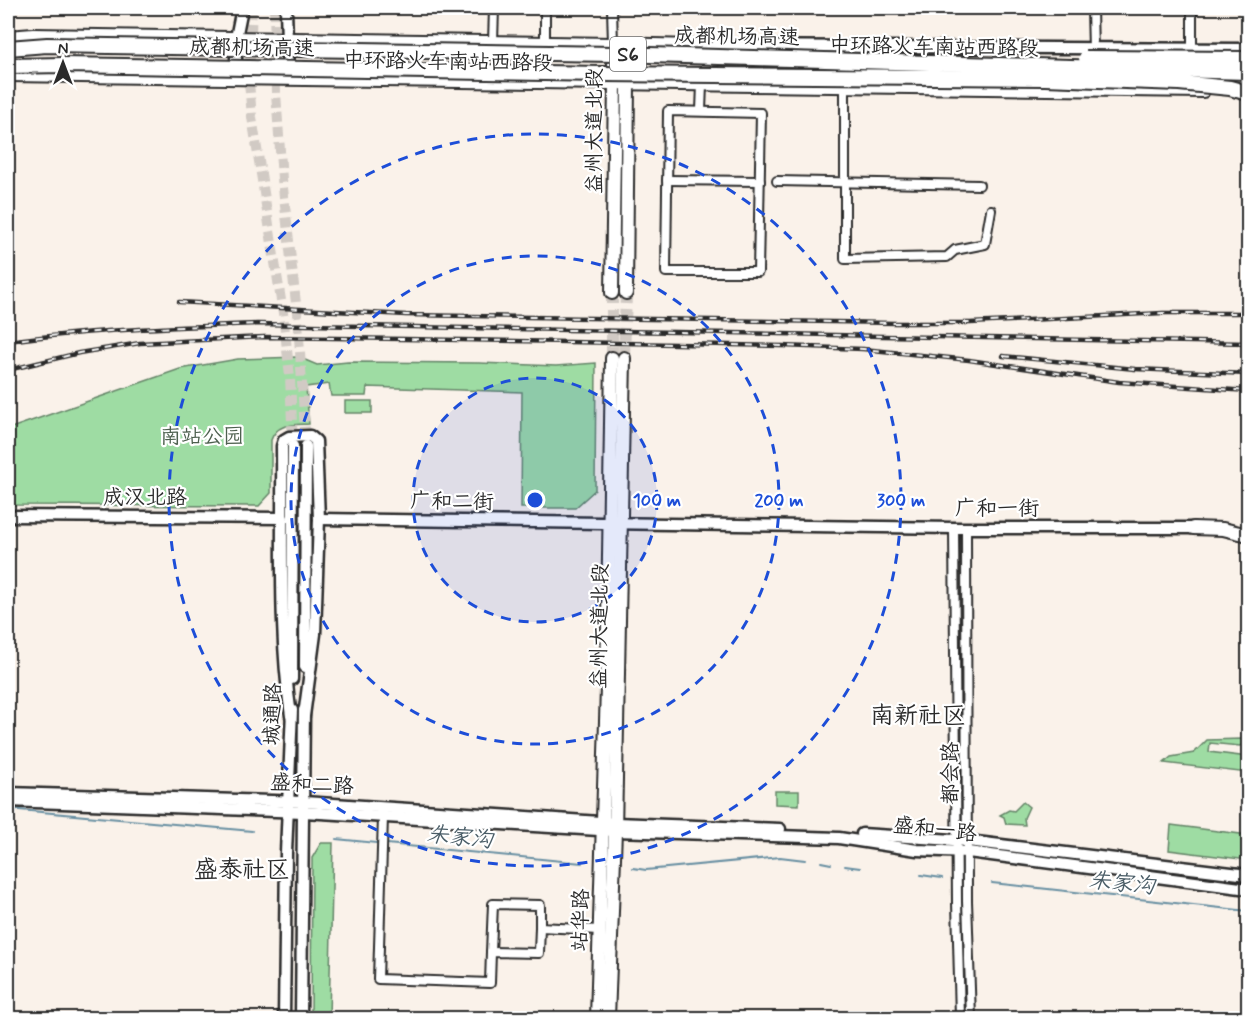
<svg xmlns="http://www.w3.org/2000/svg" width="1256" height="1026" font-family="Mynerve,'LXGW WenKai TC',sans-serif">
  <rect width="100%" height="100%" fill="#faf2ea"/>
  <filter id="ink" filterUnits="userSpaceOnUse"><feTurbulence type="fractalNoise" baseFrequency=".0167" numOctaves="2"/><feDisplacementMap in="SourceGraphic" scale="12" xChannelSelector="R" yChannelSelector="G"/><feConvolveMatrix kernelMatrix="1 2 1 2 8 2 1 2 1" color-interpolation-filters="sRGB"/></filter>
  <g filter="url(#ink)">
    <g fill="#9edca3" stroke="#648467" stroke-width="1.5">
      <path d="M298,357l19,8 31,-3 131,1 77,3 40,-3 -1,127 -20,18h-54l1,-116 -155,-5 -1,9h-35l-2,-12 -23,3 3,37c-16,1 -32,-1 -38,16v53l-12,13 -251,-1v-76l172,-60 58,-10z"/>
      <rect x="345" y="401" width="27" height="12"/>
      <polygon points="1242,739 1246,740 1247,742 1240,746 1210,743 1209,752 1248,757 1248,773 1164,763 1171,757 1194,753 1207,740"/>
      <polygon points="775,791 799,791 799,805 775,804"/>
      <polygon points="1023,802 1029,807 1024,818 1025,825 1006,824 1004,817 1000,815 1009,810 1014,811"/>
      <polygon points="1171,825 1248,835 1248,860 1169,850"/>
      <polygon points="321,843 333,843 329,1018 311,1018 312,858"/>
    </g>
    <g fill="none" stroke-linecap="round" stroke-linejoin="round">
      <g stroke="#688fa2" stroke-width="2">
        <polyline points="8,809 252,831"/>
        <polyline points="336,839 582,863"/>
        <polyline points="821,862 831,864"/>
        <polyline points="845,866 860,868"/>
        <polyline points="633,868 646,870 780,857 805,860"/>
        <polyline points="921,875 942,878"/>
        <polyline points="992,883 1248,911"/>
      </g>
      <g stroke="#d1cac4" stroke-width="10" stroke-dasharray="10 5" stroke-linecap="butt">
        <polyline points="252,8 249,82 252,117 283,313 290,377 293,445"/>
        <polyline points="274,8 276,93 282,179 298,321 306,446"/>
      </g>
      <g stroke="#d1cac4" stroke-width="12" stroke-dasharray="12 6" stroke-linecap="butt">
        <polyline points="612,358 612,293"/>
        <polyline points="624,358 626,293"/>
      </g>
      <defs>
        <g id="street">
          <polyline points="612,8 613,44"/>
          <polyline points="1092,8 1093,51"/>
          <polyline points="1192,8 1192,51"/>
          <polyline points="493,42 494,8"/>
          <polyline points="545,43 545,11"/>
          <polyline points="845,86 845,259 947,257 955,250 985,244 991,210"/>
          <polygon points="668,111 761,113 758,272 666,272"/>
          <polyline points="701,111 702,84"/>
          <polyline points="667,180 760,181"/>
          <polyline points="777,181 979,185"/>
          <polyline points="954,528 957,902 960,1018"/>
          <polyline points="966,528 967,901 971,1018"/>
          <polyline points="383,817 378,979 490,983 491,952 539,953 540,927"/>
          <polyline points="491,952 493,904 540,905 540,927 599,930"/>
        </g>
        <g id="secondary">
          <polyline points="286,8 288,75"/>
          <polyline points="715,46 1248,49"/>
          <polyline points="236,76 236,38 242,8"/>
          <polyline points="8,516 283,518"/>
          <polyline points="319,519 954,528 1193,528"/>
          <polyline points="305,667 306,446"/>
          <polyline points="292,679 293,446"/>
          <path d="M291,716c-13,-89 -8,-180 -9,-270l2,-6 5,-3 21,-1 6,5 3,78 -4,115 -11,82"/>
          <polyline points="8,793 304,802 615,823 780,829"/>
          <polyline points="8,801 304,812 615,831 839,838 917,850 968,852 1248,889"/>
          <polyline points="862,834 968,841 1248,875"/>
          <polyline points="284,1018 286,853 292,710"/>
          <polyline points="301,1018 304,710"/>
        </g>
        <g id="primary">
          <polyline points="8,37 33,35 613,44 694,46 732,53"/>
          <polyline points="619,48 625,52 628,84 626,293"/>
          <polyline points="8,75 1203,91"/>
          <polyline points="612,293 615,83 613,45"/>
          <polyline points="1193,528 1223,529 1248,535"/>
          <polyline points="597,1018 607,688 612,358"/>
          <polyline points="608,1018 615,831 624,358"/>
        </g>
      </defs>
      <use href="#street" stroke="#2b2b2b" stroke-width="12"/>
      <use href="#secondary" stroke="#2b2b2b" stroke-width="15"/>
      <use href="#primary" stroke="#2b2b2b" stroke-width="16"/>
      <use href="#street" stroke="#fff" stroke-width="8"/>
      <use href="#secondary" stroke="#fff" stroke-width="10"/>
      <use href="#primary" stroke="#fff" stroke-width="12"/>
      <defs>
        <g id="rail">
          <polyline points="179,302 406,315 896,323 970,323 1163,313 1248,313"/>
          <path d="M8,341c82,-11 165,-14 249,-17l991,19"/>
          <polyline points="1003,356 1135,369 1248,374"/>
          <polyline points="8,370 79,353 140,343 265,337 404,339 782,346 863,349 969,360 1119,382 1248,391"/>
        </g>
      </defs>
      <use href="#rail" stroke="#2b2b2b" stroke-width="4.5"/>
      <use href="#rail" stroke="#fff" stroke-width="2" stroke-dasharray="7" stroke-linecap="butt"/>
      <defs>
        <g id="highway-bridge">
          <polyline points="8,48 47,45 615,54 1248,72"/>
          <polyline points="1086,58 1248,59"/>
          <polyline points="8,66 63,65 602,74 1045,78 1179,83 1230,88 1248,93"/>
        </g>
      </defs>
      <use href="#highway-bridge" stroke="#2b2b2b" stroke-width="18" stroke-linecap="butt"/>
      <use href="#highway-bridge" stroke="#fff" stroke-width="14"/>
    </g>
  </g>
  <circle cx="535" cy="500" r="122" fill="#1d4ed8" fill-opacity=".12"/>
  <g fill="none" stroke="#1d4ed8" stroke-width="3" stroke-dasharray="10 8">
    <circle cx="535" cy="500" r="122"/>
    <circle cx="535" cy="500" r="244"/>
    <circle cx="535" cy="500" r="366"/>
  </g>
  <g text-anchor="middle" stroke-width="4.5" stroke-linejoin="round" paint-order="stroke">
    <rect fill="#fff" stroke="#6b6b6b" stroke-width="1.5" x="610" y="37" width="36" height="34" rx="4.5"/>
    <g font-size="20" font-weight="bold" fill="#2b2b2b">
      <text x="628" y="61">S6</text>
    </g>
    <g font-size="21" fill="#2b2b2b" stroke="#fff">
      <text transform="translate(737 36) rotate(1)" y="7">成都机场高速</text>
      <text transform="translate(934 46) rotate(1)" y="7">中环路火车南站西路段</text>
      <text transform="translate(252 47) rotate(1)" y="7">成都机场高速</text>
      <text transform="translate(448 61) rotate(1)" y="7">中环路火车南站西路段</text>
      <text transform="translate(594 131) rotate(-90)" y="7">益州大道北段</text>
      <text x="145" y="504">成汉北路</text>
      <text transform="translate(452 501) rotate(1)" y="7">广和二街</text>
      <text x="997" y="515">广和一街</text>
      <text transform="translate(599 626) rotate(-89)" y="7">益州大道北段</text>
      <text transform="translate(272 714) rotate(-88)" y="7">城通路</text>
      <text transform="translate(950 773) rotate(-90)" y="7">都会路</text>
      <text transform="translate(312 784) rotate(3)" y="7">盛和二路</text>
      <text transform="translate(935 829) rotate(6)" y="7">盛和一路</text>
      <text transform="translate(580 920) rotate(-88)" y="7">站华路</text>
    </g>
    <g font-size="21" fill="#4e604f" stroke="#fff">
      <text x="202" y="443">南站公园</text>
    </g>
    <g font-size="22" font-style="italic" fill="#4a5d67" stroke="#fff">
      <text transform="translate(460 836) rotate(6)" y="8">朱家沟</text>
      <text transform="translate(1122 882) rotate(6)" y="8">朱家沟</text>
    </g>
    <g font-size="24" fill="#2b2b2b" stroke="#fff">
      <text x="918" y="723">南新社区</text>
      <text x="242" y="877">盛泰社区</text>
    </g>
  </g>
  <circle cx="535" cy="500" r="9" fill="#1d4ed8" stroke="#fff" stroke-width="3"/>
  <g font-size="18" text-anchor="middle" font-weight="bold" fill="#1d4ed8" stroke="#fff" stroke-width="4.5" stroke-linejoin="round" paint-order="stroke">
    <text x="657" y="506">100 m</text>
    <text x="779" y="506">200 m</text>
    <text x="901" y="506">300 m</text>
  </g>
  <rect width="1256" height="1026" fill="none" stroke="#fff" stroke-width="30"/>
  <rect x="15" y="15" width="1226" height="996" fill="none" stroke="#2b2b2b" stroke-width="2" filter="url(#ink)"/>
  <g transform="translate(63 63)" stroke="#ffffff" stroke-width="4.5" paint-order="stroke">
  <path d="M0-4.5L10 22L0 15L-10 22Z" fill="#2b2b2b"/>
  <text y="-9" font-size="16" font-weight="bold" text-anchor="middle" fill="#2b2b2b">N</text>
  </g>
</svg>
